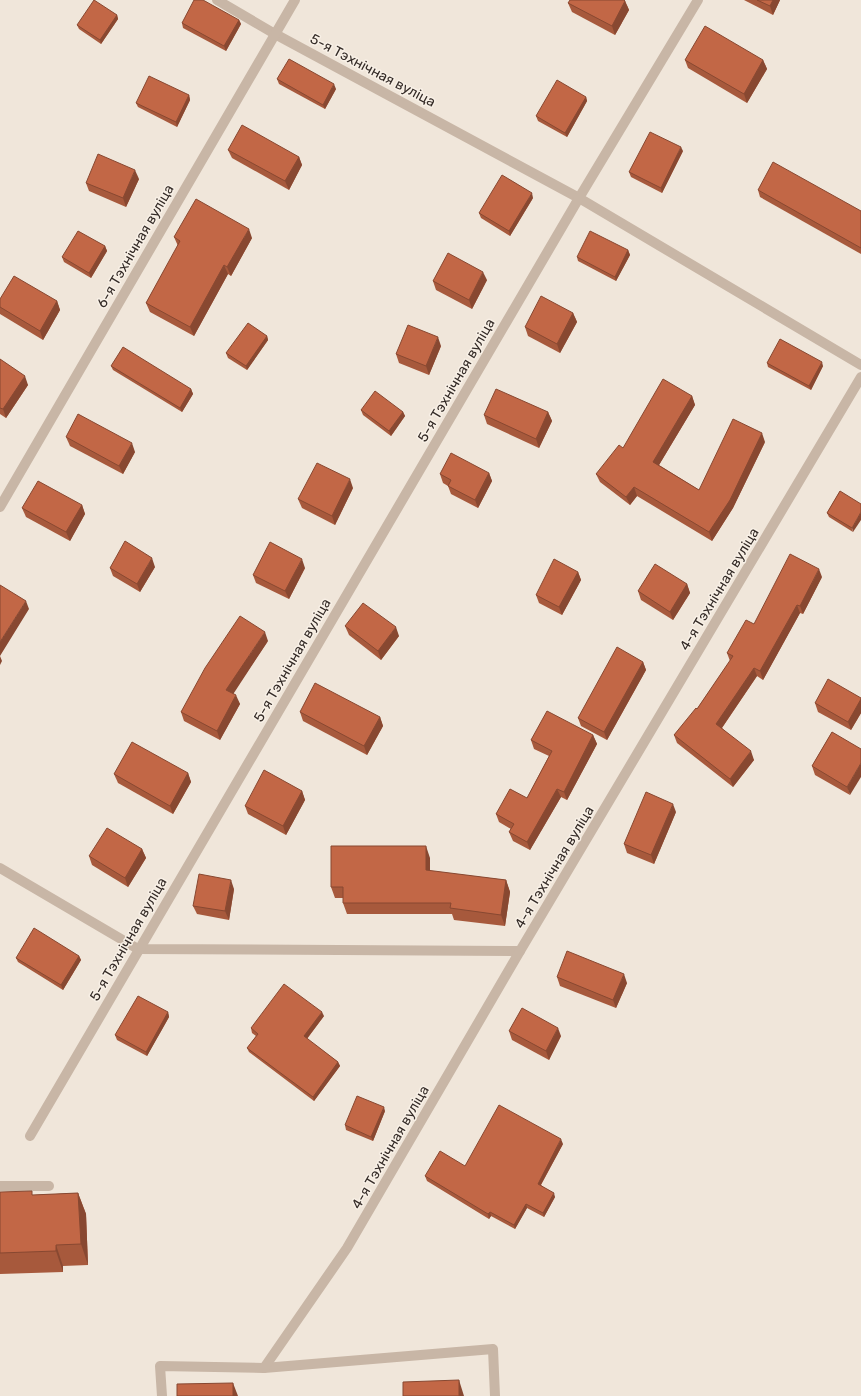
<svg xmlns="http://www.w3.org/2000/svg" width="861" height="1396" font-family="Rubik,sans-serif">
  <rect width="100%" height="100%" fill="#f0e6da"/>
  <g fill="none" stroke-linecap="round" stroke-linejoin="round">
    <g stroke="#c8b6a6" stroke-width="10">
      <polyline points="0,1186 49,1186"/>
      <polyline points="162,1396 160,1366 264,1368 493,1349 495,1396"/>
    </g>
    <g stroke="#c8b6a6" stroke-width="10">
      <polyline points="217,0 275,34 579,198 861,365"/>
      <polyline points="0,507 295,0"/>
      <polyline points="0,868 138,949 520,951"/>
      <polyline points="30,1136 579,198 698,0"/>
      <polyline points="264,1368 347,1248 520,951 861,377"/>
    </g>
  </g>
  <g fill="#a7593c">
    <polygon points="744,0 780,0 773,15"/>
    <polygon points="625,1 629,10 615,35 572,12 568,3"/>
    <polygon points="117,15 118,19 101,44 79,29 77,25"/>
    <polygon points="239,20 241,24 226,51 183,28 182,23"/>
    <polygon points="685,60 763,60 767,69 747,103 688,68"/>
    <polygon points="277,79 336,89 325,109 279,84"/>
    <polygon points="189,95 190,100 177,127 138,107 136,103"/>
    <polygon points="586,97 587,101 567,137 538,121 536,116"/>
    <polygon points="228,150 299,157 302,165 289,190 232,158"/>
    <polygon points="683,151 662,193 631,177 629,172"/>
    <polygon points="139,179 126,207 89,191 86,183"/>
    <polygon points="758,190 861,211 861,254 760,197"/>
    <polygon points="533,198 510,236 481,218 479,213"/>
    <polygon points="174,237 252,238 231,276 228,274 194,336 150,312 146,303 178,246"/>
    <polygon points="105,246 107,251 91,278 64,262 62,257"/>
    <polygon points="628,250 630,255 616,281 578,261 577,257"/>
    <polygon points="487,280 472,309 436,290 433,281"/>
    <polygon points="0,299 57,301 60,310 43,340 0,314"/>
    <polygon points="573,313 577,322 560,353 528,336 525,327"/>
    <polygon points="267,336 268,340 247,370 228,358 226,353"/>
    <polygon points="441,346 429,375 399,363 396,354"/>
    <polygon points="0,359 28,385 6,418 0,414"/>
    <polygon points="767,363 823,366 811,390 768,367"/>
    <polygon points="111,366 191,389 193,394 182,412 113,370"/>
    <polygon points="692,396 695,405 659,465 699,490 765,442 733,508 712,541 637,496 630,505 600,482 596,474 623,448"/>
    <polygon points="361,410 403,412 405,416 391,436 363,415"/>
    <polygon points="548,412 552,421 539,448 487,424 484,415"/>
    <polygon points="66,437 135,452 123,474 70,446"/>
    <polygon points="489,473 492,481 478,508 451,494 448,486 443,483 440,474"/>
    <polygon points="353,488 335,525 302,508 298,499"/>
    <polygon points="840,491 853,532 829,517 827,513"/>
    <polygon points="82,505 85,514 70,541 26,517 22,508"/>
    <polygon points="155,567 140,592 113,576 110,568"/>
    <polygon points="305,568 289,599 256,583 253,575"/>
    <polygon points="578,572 581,580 562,615 539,603 536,595"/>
    <polygon points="822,577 803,614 800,613 763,680 757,676 722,728 754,760 733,787 677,743 674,735 697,709 730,661 727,653 754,624"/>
    <polygon points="687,584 690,593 673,620 641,600 638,591"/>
    <polygon points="345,626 399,636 381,660 349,635"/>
    <polygon points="268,641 233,693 240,704 220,740 184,721 181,712"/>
    <polygon points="643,662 646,670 607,740 581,726 578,718"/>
    <polygon points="861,698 861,713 851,730 818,712 815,703"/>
    <polygon points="300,712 380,717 383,726 367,755 303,721"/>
    <polygon points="832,732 850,795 815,775 812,766"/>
    <polygon points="593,735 597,744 567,800 561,797 530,850 513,841 509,832 511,829 499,822 496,814 527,798 549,756 534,749 531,740"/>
    <polygon points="188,773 191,782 173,814 118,783 114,774"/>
    <polygon points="302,791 305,800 286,835 248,814 245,806"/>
    <polygon points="676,812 654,864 627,853 624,844"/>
    <polygon points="142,849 146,858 128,887 92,865 89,856"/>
    <polygon points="430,858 430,871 506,880 510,892 505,926 454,920 452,914 347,914 343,903 343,898 335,898 331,887"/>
    <polygon points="234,889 229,920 197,914 193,906"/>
    <polygon points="79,956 81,960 63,990 18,962 16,958"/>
    <polygon points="557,977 627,983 616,1008 560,986"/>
    <polygon points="168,1012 169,1017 147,1056 117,1040 115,1035"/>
    <polygon points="324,1016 307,1039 338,1062 340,1066 314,1101 249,1052 247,1048 256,1036 252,1033 251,1028"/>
    <polygon points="509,1031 561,1036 549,1060 512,1040"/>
    <polygon points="385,1111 373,1141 346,1130 345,1125"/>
    <polygon points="563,1144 541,1185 555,1197 544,1217 527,1208 515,1229 491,1216 489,1219 427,1181 425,1176 465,1166"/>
    <polygon points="0,1192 34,1195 78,1193 86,1214 88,1265 63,1266 63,1272 0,1274"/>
  </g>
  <g fill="#884831">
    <polygon points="773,0 780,0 773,15 770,6"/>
    <polygon points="625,1 629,10 615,35 612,26"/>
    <polygon points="117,15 118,19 101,44 100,40"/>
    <polygon points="239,20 241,24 226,51 224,46"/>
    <polygon points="763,60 767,69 747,103 744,94"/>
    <polygon points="334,84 336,89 325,109 323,105"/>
    <polygon points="189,95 190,100 177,127 176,122"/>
    <polygon points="586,97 587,101 567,137 565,133"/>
    <polygon points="681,147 683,151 662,193 661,188"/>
    <polygon points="299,157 302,165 289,190 285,181"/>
    <polygon points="135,170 139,179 126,207 123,198"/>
    <polygon points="532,193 533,198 510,236 509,231"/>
    <polygon points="249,229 252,238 231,276 227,267"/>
    <polygon points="105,246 107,251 91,278 89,273"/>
    <polygon points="628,250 630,255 616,281 615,277"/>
    <polygon points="224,265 228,274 194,336 190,327"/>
    <polygon points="483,272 487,280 472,309 469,300"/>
    <polygon points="57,301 60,310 43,340 40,331"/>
    <polygon points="573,313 577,322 560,353 557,344"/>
    <polygon points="267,336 268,340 247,370 246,366"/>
    <polygon points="438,337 441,346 429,375 426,366"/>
    <polygon points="822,362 823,366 811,390 809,386"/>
    <polygon points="25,376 28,385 6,418 3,409"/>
    <polygon points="191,389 193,394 182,412 180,408"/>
    <polygon points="692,396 695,405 656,470 653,462"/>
    <polygon points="403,412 405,416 391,436 389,431"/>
    <polygon points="548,412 552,421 539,448 536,439"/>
    <polygon points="762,433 765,442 733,508 712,541 709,532"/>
    <polygon points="132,443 135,452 123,474 119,466"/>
    <polygon points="489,473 492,481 478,508 475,500"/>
    <polygon points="350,479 353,488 335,525 332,516"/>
    <polygon points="634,487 637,496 630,505 626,497"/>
    <polygon points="82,505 85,514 70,541 66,532"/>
    <polygon points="861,512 861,520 853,532 852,528"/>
    <polygon points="152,558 155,567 140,592 137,584"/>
    <polygon points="302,559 305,568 289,599 285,591"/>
    <polygon points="819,569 822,577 803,614 800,606"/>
    <polygon points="578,572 581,580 562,615 559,607"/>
    <polygon points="687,584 690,593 673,620 670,612"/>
    <polygon points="26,601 29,609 0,656 2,661 0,665 0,642"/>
    <polygon points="797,605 800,613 763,680 760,671"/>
    <polygon points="396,627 399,636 381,660 378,651"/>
    <polygon points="265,632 268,641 230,699 226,690"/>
    <polygon points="643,662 646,670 607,740 604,732"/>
    <polygon points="754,668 757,676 719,732 716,724"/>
    <polygon points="236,695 240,704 220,740 217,731"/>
    <polygon points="861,699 861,713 851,730 848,722"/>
    <polygon points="380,717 383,726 367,755 364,746"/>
    <polygon points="593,735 597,744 567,800 564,792"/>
    <polygon points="751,751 754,760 733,787 730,779"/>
    <polygon points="861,763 861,777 850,795 847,787"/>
    <polygon points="188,773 191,782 173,814 170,806"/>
    <polygon points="557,789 561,797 530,850 527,842"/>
    <polygon points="302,791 305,800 286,835 283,826"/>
    <polygon points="673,804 676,812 654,864 651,855"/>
    <polygon points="426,846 430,858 430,882 426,870"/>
    <polygon points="142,849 146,858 128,887 125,878"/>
    <polygon points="231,880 234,889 229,920 225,911"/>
    <polygon points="506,880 510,892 505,926 501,915"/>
    <polygon points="79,956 81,960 63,990 61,985"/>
    <polygon points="624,974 627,983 616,1008 613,1000"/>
    <polygon points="168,1012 169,1017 147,1056 146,1052"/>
    <polygon points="322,1012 324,1016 305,1041 304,1036"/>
    <polygon points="558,1028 561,1036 549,1060 546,1051"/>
    <polygon points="338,1062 340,1066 314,1101 313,1097"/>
    <polygon points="384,1107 385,1111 373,1141 371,1137"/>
    <polygon points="561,1139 563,1144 539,1188 538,1184"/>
    <polygon points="78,1193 86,1214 88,1265 81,1244"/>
    <polygon points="554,1193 555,1197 544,1217 543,1213"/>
    <polygon points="526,1204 527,1208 515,1229 514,1225"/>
    <polygon points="490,1212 491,1216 489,1219 488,1214"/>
    <polygon points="56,1245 63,1266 63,1272 56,1251"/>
    <polygon points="459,1380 464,1396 459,1396"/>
    <polygon points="233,1383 238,1396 233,1396"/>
  </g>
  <g fill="#c26746" stroke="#884831">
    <polygon points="94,0 117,15 100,40 77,25"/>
    <polygon points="194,0 203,0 239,20 224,46 182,23"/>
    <polygon points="570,0 624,0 625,1 612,26 568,3"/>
    <polygon points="757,0 773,0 770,6"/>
    <polygon points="705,26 763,60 744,94 685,60"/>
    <polygon points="289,59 334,84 323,105 277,79"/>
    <polygon points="149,76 189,95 176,122 136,103"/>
    <polygon points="557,80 586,97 565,133 536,116"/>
    <polygon points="242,125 299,157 285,181 228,150"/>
    <polygon points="650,132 681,147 661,188 629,172"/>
    <polygon points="98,154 135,170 123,198 86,183"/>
    <polygon points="773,162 861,211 861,248 758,190"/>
    <polygon points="502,175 532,193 509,231 479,213"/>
    <polygon points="196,199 249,229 227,267 224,265 190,327 146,303 180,241 174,237"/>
    <polygon points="78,231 105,246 89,273 62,257"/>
    <polygon points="590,231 628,250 615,277 577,257"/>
    <polygon points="448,253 483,272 469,300 433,281"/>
    <polygon points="14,276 57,301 40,331 0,307 0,299"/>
    <polygon points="541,296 573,313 557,344 525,327"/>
    <polygon points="248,323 267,336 246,366 226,353"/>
    <polygon points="408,325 438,337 426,366 396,354"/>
    <polygon points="780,339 822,362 809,386 767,363"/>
    <polygon points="123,347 191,389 180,408 111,366"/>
    <polygon points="0,359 25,376 3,409 0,408"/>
    <polygon points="663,379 692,396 653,462 699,490 733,419 762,433 730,500 709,532 634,487 626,497 596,474 619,445 623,448"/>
    <polygon points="496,389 548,412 536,439 484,415"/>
    <polygon points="375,391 403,412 389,431 361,410"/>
    <polygon points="78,414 132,443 119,466 66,437"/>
    <polygon points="451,453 489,473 475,500 448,486 451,480 440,474"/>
    <polygon points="317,463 350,479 332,516 298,499"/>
    <polygon points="38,481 82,505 66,532 22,508"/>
    <polygon points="840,491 861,504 861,512 852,528 827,513"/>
    <polygon points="125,541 152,558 137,584 110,568"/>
    <polygon points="270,542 302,559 285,591 253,575"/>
    <polygon points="790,554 819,569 800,606 797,605 760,671 754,668 716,724 751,751 730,779 674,735 696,708 697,709 733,656 727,653 746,620 754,624"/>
    <polygon points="554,559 578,572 559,607 536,595"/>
    <polygon points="655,564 687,584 670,612 638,591"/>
    <polygon points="0,585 26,601 0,642"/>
    <polygon points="363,603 396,627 378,651 345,626"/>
    <polygon points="240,616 265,632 226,690 236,695 217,731 181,712 205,668"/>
    <polygon points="617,647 643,662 604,732 578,718"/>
    <polygon points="828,679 861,698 861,699 848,722 815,703"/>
    <polygon points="315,683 380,717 364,746 300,712"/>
    <polygon points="547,711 593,735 564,792 557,789 527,842 509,832 514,824 496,814 510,789 527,798 552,751 531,740"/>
    <polygon points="832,732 861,749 861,763 847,787 812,766"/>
    <polygon points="132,742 188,773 170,806 114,774"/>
    <polygon points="264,770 302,791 283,826 245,806"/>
    <polygon points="646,792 673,804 651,855 624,844"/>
    <polygon points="107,828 142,849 125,878 89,856"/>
    <polygon points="331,846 426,846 426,870 506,880 501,915 450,908 451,903 343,903 343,887 331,887"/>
    <polygon points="199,874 231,880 225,911 193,906"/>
    <polygon points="34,928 79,956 61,985 16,958"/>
    <polygon points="567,951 624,974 613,1000 557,977"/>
    <polygon points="284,984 322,1012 304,1036 338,1062 313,1097 247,1048 258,1034 251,1028"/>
    <polygon points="138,996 168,1012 146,1052 115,1035"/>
    <polygon points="522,1008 558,1028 546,1051 509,1031"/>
    <polygon points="357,1096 384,1107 371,1137 345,1125"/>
    <polygon points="499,1105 561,1139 538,1184 554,1193 543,1213 526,1204 514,1225 490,1212 488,1214 425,1176 440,1151 465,1166"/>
    <polygon points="32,1191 32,1195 78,1193 81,1244 56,1245 56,1251 0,1253 0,1192"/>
    <polygon points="459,1380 459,1396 403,1396 403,1382"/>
    <polygon points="233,1383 233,1396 177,1396 177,1384"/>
  </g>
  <g text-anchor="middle" stroke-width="3" stroke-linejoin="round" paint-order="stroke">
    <g font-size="14" fill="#342b27" stroke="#f8f0e6">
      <text transform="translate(373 70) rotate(28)" y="5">5-я Тэхнічная вуліца</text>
      <text transform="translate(135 246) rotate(-60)" y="5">6-я Тэхнічная вуліца</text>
      <text transform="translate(456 380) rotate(-60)" y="5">5-я Тэхнічная вуліца</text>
      <text transform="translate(719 589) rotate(-59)" y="5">4-я Тэхнічная вуліца</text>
      <text transform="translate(292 660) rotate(-60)" y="5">5-я Тэхнічная вуліца</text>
      <text transform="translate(554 867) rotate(-59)" y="5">4-я Тэхнічная вуліца</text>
      <text transform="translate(128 939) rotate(-60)" y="5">5-я Тэхнічная вуліца</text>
      <text transform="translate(390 1147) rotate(-60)" y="5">4-я Тэхнічная вуліца</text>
    </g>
  </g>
</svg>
